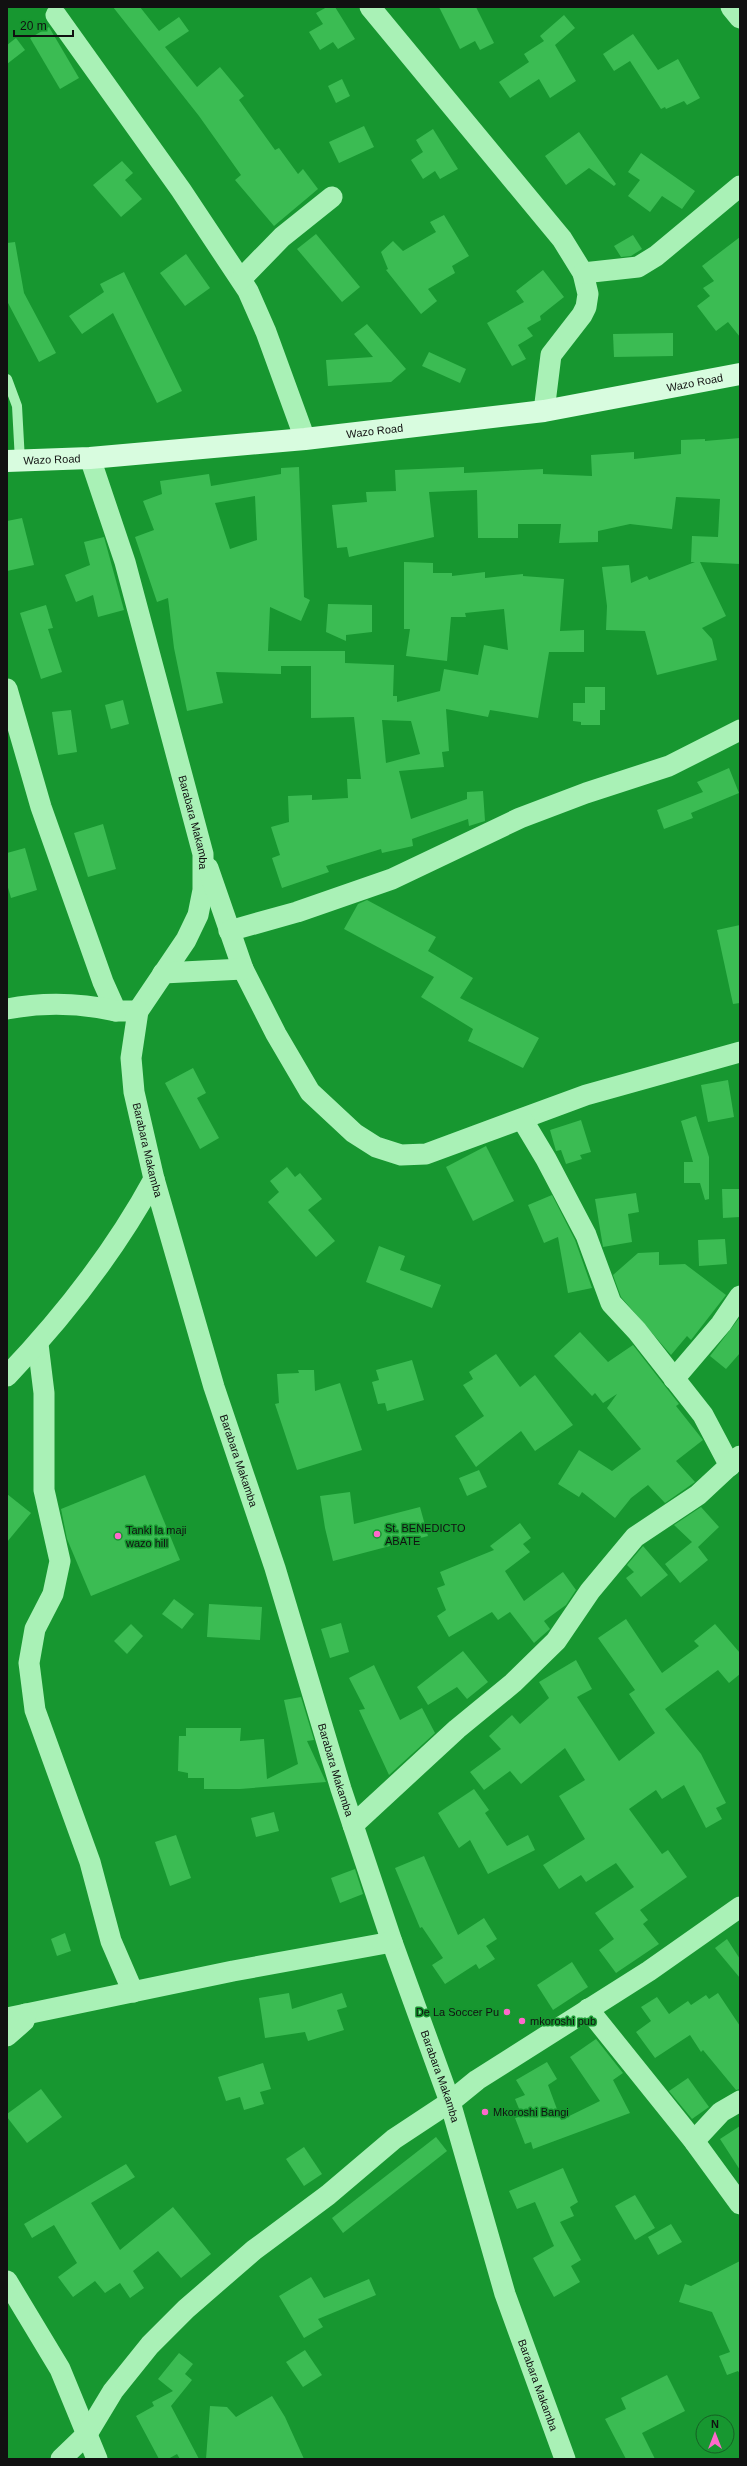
<svg xmlns="http://www.w3.org/2000/svg" width="747" height="2466" font-family="Helvetica,sans-serif">
  <rect width="100%" height="100%" fill="#179730"/>
  <g fill="#3bbc53" fill-rule="evenodd">
    <polygon points="113,7 140,7 159,31 179,17 189,31 165,47 197,87 220,67 244,96 239,100 275,150 279,148 298,174 303,169 318,189 274,226 235,180 241,175 199,116"/>
    <polygon points="327,7 335,7 355,39 338,49 333,42 320,50 309,32 323,24 316,13"/>
    <polygon points="439,7 476,7 494,43 480,50 475,41 460,49"/>
    <polygon points="564,15 575,28 555,45 576,81 550,98 539,79 510,98 499,82 529,62 524,54 544,41 540,36"/>
    <polygon points="49,27 79,78 60,89 30,38"/>
    <polygon points="633,34 658,70 678,59 700,98 687,105 684,101 666,109 665,107 661,109 630,61 614,71 603,54"/>
    <polygon points="16,38 25,50 7,64 7,45"/>
    <polygon points="342,79 350,96 336,103 328,86"/>
    <polygon points="364,126 374,147 339,163 329,142"/>
    <polygon points="433,129 458,169 440,179 435,171 423,179 411,160 423,152 416,140"/>
    <polygon points="579,132 616,184 614,186 589,168 566,185 545,156"/>
    <polygon points="641,153 695,191 682,209 662,196 650,212 628,196 640,180 628,172"/>
    <polygon points="122,161 133,173 125,180 142,199 121,217 93,185"/>
    <polygon points="444,215 469,256 452,266 455,273 428,289 437,301 421,314 386,270 388,269 381,252 393,241 403,251 436,232 430,222"/>
    <polygon points="316,234 360,287 342,302 297,249"/>
    <polygon points="633,235 642,249 631,256 621,257 614,246"/>
    <polygon points="740,237 740,337 728,322 716,331 697,306 710,296 703,288 714,281 702,266"/>
    <polygon points="15,242 24,293 56,353 39,362 7,301 7,243"/>
    <polygon points="186,254 210,288 185,306 160,273"/>
    <polygon points="543,270 564,297 540,316 541,320 527,328 533,336 518,345 526,359 512,366 487,323 524,302 516,291"/>
    <polygon points="124,272 182,391 157,403 113,313 82,334 69,316 104,292 100,284"/>
    <polygon points="367,324 406,369 391,382 328,386 326,360 373,357 354,334"/>
    <polygon points="673,333 673,356 614,357 613,334"/>
    <polygon points="429,352 466,369 460,383 422,366"/>
    <polygon points="740,438 740,564 700,562 726,616 702,628 712,639 717,660 657,675 645,631 606,630 607,606 602,567 629,565 631,583 647,576 649,580 695,562 691,562 692,536 718,537 720,499 676,497 672,529 630,524 598,531 598,542 559,543 561,524 518,524 518,538 478,538 477,490 429,492 434,537 349,557 347,547 337,548 332,505 367,502 366,492 396,491 395,470 464,467 464,473 543,469 543,474 592,476 591,455 634,452 634,459 681,454 681,440 705,439 705,441"/>
    <path d="M299,467l5,130 6,3 -9,21 -31,-14 -2,44h77v12l49,2 -1,31h4v6l43,-11 4,-22 34,6 6,-30 24,5 -4,-41 -39,4 1,4h-15l-4,44 -41,-5 4,-27h-6v-67l29,1v10h19v3l33,-4v6l38,-4v2l41,3 -4,52 24,-1v22h-35l-11,66 -48,-8 -2,7 -42,-8 3,42 -7,1 2,15 -45,4 12,48 56,-20v-7l16,-1 2,30 -16,5 -1,-7 -56,20 1,7 -31,7 -1,-4 -55,17 3,6 -47,16 -10,-30 8,-3 -9,-28 18,-5 -1,-26 24,-1v5l36,-2 -1,-19h14l-7,-62 -43,1v-52h-30v8l-65,-2 7,31 -36,8 -13,-63 -6,-50 -11,4 -22,-65 19,-7 -11,-29 19,-7 -2,-13 49,-7 2,12 70,-12v-6zM255,496l2,44 -27,9 -15,-46zM382,720l29,1 9,33 -34,9z"/>
    <polygon points="22,518 34,565 7,571 7,521"/>
    <polygon points="104,537 124,610 98,617 93,595 76,602 65,575 90,565 84,542"/>
    <polygon points="328,604 372,605 372,632 346,635 346,641 326,632"/>
    <polygon points="46,605 53,628 48,629 62,672 41,679 20,613"/>
    <polygon points="585,687 605,687 605,710 600,710 600,725 581,725 581,722 573,721 573,703 585,703"/>
    <polygon points="123,700 129,724 111,729 105,705"/>
    <polygon points="71,710 77,752 58,755 52,712"/>
    <polygon points="729,768 739,793 691,813 693,818 664,829 657,810 703,792 697,782"/>
    <polygon points="103,824 116,869 88,877 74,833"/>
    <polygon points="25,848 37,890 11,898 7,884 7,853"/>
    <polygon points="367,900 436,937 428,951 473,978 460,998 539,1038 523,1068 468,1041 473,1029 421,997 434,977 344,929 358,904"/>
    <polygon points="740,925 740,1003 733,1004 717,930"/>
    <polygon points="193,1068 206,1093 197,1098 219,1138 200,1149 165,1083"/>
    <polygon points="728,1080 734,1117 708,1122 701,1085"/>
    <polygon points="696,1116 709,1157 709,1199 705,1200 700,1183 684,1183 684,1162 693,1162 681,1121"/>
    <polygon points="581,1120 591,1152 580,1155 582,1159 566,1164 561,1150 556,1151 550,1130"/>
    <polygon points="486,1146 514,1201 473,1221 446,1167"/>
    <polygon points="287,1167 295,1177 300,1173 322,1199 308,1210 335,1241 316,1257 268,1202 279,1192 270,1181"/>
    <polygon points="722,1189 740,1189 740,1217 723,1218"/>
    <polygon points="636,1193 639,1212 628,1214 632,1242 603,1247 595,1199"/>
    <polygon points="552,1195 575,1240 592,1288 568,1293 558,1237 544,1243 528,1205"/>
    <polygon points="725,1239 727,1264 699,1266 698,1240"/>
    <polygon points="379,1246 405,1256 400,1270 441,1285 432,1308 366,1282"/>
    <polygon points="659,1252 659,1265 685,1264 726,1295 691,1340 687,1336 671,1355 621,1297 613,1275 638,1253"/>
    <polygon points="740,1317 740,1353 726,1369 710,1356"/>
    <polygon points="580,1332 608,1362 633,1345 679,1404 676,1406 703,1440 676,1461 695,1482 665,1503 648,1485 631,1498 615,1518 582,1492 579,1497 558,1484 579,1450 612,1471 641,1449 607,1408 617,1394 603,1403 595,1393 592,1396 554,1356"/>
    <polygon points="496,1354 520,1387 535,1375 573,1425 535,1451 521,1431 476,1467 455,1436 484,1416 463,1385 473,1379 469,1372"/>
    <polygon points="412,1360 424,1400 387,1411 385,1403 378,1404 372,1382 379,1380 376,1370"/>
    <polygon points="298,1370 314,1370 315,1391 340,1383 362,1450 297,1470 275,1404 279,1403 277,1374 299,1373"/>
    <polygon points="479,1470 487,1487 467,1496 459,1478"/>
    <polygon points="145,1475 180,1560 91,1596 67,1539 61,1509"/>
    <polygon points="350,1492 354,1524 420,1507 428,1536 333,1561 325,1528 320,1496"/>
    <polygon points="7,1494 31,1513 7,1542"/>
    <polygon points="701,1507 719,1527 698,1547 708,1560 680,1583 665,1564 692,1542 674,1525"/>
    <polygon points="520,1523 531,1538 523,1544 530,1552 505,1571 524,1601 563,1572 576,1590 566,1605 544,1621 550,1629 534,1643 510,1612 498,1620 492,1612 449,1637 437,1616 446,1610 437,1588 445,1585 440,1572 494,1550 490,1546"/>
    <polygon points="643,1546 668,1575 641,1597 626,1578 634,1572 627,1565"/>
    <polygon points="174,1599 194,1614 182,1629 162,1614"/>
    <polygon points="209,1604 262,1607 260,1640 207,1637"/>
    <polygon points="626,1619 662,1673 699,1646 694,1641 715,1624 740,1653 740,1674 729,1683 718,1670 665,1709 701,1754 726,1803 716,1808 722,1819 706,1828 684,1785 662,1799 656,1790 629,1809 662,1854 668,1850 687,1877 640,1910 648,1920 643,1924 659,1944 616,1973 599,1950 614,1939 595,1913 634,1887 616,1863 586,1882 581,1875 559,1889 543,1865 585,1839 559,1796 585,1780 565,1748 521,1784 510,1771 484,1790 470,1772 501,1749 489,1736 512,1715 520,1724 549,1698 539,1682 576,1660 592,1689 577,1697 619,1761 655,1733 629,1694 635,1690 598,1638"/>
    <polygon points="341,1623 349,1652 330,1658 321,1629"/>
    <polygon points="131,1624 143,1636 127,1654 114,1641"/>
    <polygon points="463,1651 488,1682 467,1699 457,1687 428,1705 417,1687"/>
    <polygon points="374,1665 400,1720 422,1708 435,1733 389,1775 359,1710 365,1709 349,1678"/>
    <polygon points="301,1697 314,1740 307,1741 326,1782 240,1789 204,1789 204,1778 188,1778 188,1773 178,1771 179,1736 186,1736 186,1728 241,1728 240,1741 264,1739 267,1779 298,1764 284,1700"/>
    <polygon points="474,1789 489,1810 485,1813 507,1846 528,1835 535,1850 488,1874 470,1840 459,1848 438,1813"/>
    <polygon points="274,1812 279,1831 256,1837 251,1818"/>
    <polygon points="176,1835 191,1878 170,1886 155,1842"/>
    <polygon points="424,1856 458,1935 484,1918 497,1939 486,1946 495,1959 479,1969 476,1964 445,1984 432,1965 443,1958 422,1927 420,1928 395,1868"/>
    <polygon points="355,1869 363,1894 340,1903 331,1878"/>
    <polygon points="65,1933 71,1951 57,1956 51,1939"/>
    <polygon points="727,1939 740,1959 740,1978 715,1948"/>
    <polygon points="572,1962 588,1987 553,2010 537,1985"/>
    <polygon points="289,1993 292,2009 342,1993 347,2007 337,2010 344,2030 308,2041 305,2032 265,2038 259,1998"/>
    <polygon points="718,1993 740,2026 740,2089 736,2090 703,2050 701,2052 690,2035 655,2058 636,2032 651,2021 641,2007 657,1997 669,2014 688,2001 691,2005 706,1995 709,1999"/>
    <polygon points="596,2039 623,2073 613,2080 630,2113 533,2149 531,2142 525,2144 515,2118 522,2116 515,2099 525,2095 516,2080 547,2062 557,2079 548,2085 561,2120 600,2101 570,2057"/>
    <polygon points="263,2063 271,2089 260,2092 264,2104 244,2110 240,2097 226,2101 218,2077"/>
    <polygon points="688,2078 709,2107 692,2119 669,2091"/>
    <polygon points="41,2089 62,2117 27,2143 7,2117 7,2114"/>
    <polygon points="740,2126 740,2170 720,2139"/>
    <polygon points="436,2137 447,2151 343,2233 332,2218"/>
    <polygon points="304,2147 322,2174 304,2186 286,2159"/>
    <polygon points="126,2164 135,2177 91,2203 120,2250 173,2207 211,2254 181,2278 158,2251 133,2271 144,2288 130,2298 120,2283 105,2293 95,2281 73,2297 58,2277 77,2263 54,2225 32,2238 24,2224"/>
    <polygon points="563,2168 578,2202 570,2207 574,2216 560,2222 581,2260 571,2266 580,2282 554,2297 533,2258 554,2246 535,2202 517,2209 509,2191"/>
    <polygon points="635,2195 655,2228 635,2240 615,2206"/>
    <polygon points="671,2224 682,2242 658,2255 648,2237"/>
    <polygon points="740,2261 740,2374 738,2371 727,2375 719,2356 730,2352 712,2312 679,2302 685,2284 691,2286"/>
    <polygon points="311,2277 324,2298 369,2279 376,2295 318,2319 323,2327 304,2338 279,2296"/>
    <polygon points="305,2350 322,2375 303,2387 286,2362"/>
    <polygon points="179,2353 193,2364 185,2374 192,2380 171,2406 199,2459 180,2459 177,2454 168,2459 159,2459 136,2416 154,2406 152,2402 173,2391 158,2379"/>
    <polygon points="667,2375 685,2411 642,2433 655,2459 626,2459 605,2419 626,2409 621,2398"/>
    <polygon points="272,2396 285,2417 304,2459 206,2459 210,2406 227,2407 236,2417"/>
  </g>
  <g fill="none" stroke-linecap="round" stroke-linejoin="round">
    <polyline stroke="#a9f1b6" stroke-width="10" points="7,379 17,406 20,461"/>
    <g stroke="#a9f1b6" stroke-width="21">
      <polyline points="370,7 562,239 583,273 588,294 586,307 582,315 551,355 544,411"/>
      <polyline points="731,7 740,18"/>
      <polyline points="56,15 181,190 248,291 266,332 305,439"/>
      <polyline points="583,273 638,267 656,256 740,186"/>
      <polyline points="241,279 282,237 332,197"/>
      <path id="s1" d="M90,458l35,104 78,292v36l-5,25 -12,25 -48,71 -7,47 3,34 20,87 60,208 61,181 66,221 51,153 58,160 55,192 60,165"/>
      <polyline points="7,689 41,807 103,982 116,1011 138,1011"/>
      <polyline points="208,868 243,969 276,1034 310,1092 354,1133 376,1147 401,1155 426,1154 586,1095 740,1052"/>
      <polyline points="229,931 297,912 392,879 520,818 586,793 669,766 740,730"/>
      <polyline points="163,973 243,969"/>
      <path d="M7,1009c36,-7 73,-6 109,2"/>
      <polyline points="522,1119 546,1159 586,1235 611,1303 637,1331 703,1415 730,1466"/>
      <polyline points="38,1344 44,1393 44,1490 60,1561 53,1594 35,1629 29,1663 35,1710 90,1862 111,1941 133,1992"/>
      <path d="M7,1376c57,-60 108,-125 147,-197"/>
      <polyline points="674,1379 721,1324 740,1296"/>
      <polyline points="353,1825 457,1729 513,1683 556,1641 590,1591 635,1537 698,1495 740,1456"/>
      <polyline points="588,2009 694,2141 740,2204"/>
      <polyline points="7,2018 233,1971 392,1942"/>
      <polyline points="7,2036 24,2021 26,2014"/>
      <polyline points="694,2141 721,2112 740,2101"/>
      <polyline points="7,2281 60,2369 97,2459"/>
      <polyline points="61,2459 87,2434 113,2391 150,2345 186,2309 254,2250 328,2195 394,2139 450,2102 477,2080 649,1971 740,1907"/>
    </g>
    <path stroke="#d8fcdf" stroke-width="22" id="s2" d="M7,461l83,-3 215,-19 239,-28 196,-37"/>
  </g>
  <g fill="#ff69cc" stroke="#179730" stroke-width="1.5">
    <circle cx="377" cy="1534" r="4"/>
    <circle cx="118" cy="1536" r="4"/>
    <circle cx="507" cy="2012" r="4"/>
    <circle cx="522" cy="2021" r="4"/>
    <circle cx="485" cy="2112" r="4"/>
  </g>
  <g text-anchor="middle" stroke-width="3" stroke-linejoin="round" paint-order="stroke">
    <g font-size="11" fill="#111" stroke="#179730">
      <text dy="4" stroke="none"><textPath href="#s2" startOffset="693">Wazo Road</textPath></text>
      <text dy="4" stroke="none"><textPath href="#s2" startOffset="369">Wazo Road</textPath></text>
      <text dy="4" stroke="none"><textPath href="#s2" startOffset="45">Wazo Road</textPath></text>
      <text dy="4" stroke="none"><textPath href="#s1" startOffset="379">Barabara Makamba</textPath></text>
      <text dy="4" stroke="none"><textPath href="#s1" startOffset="728">Barabara Makamba</textPath></text>
      <text dy="4" stroke="none"><textPath href="#s1" startOffset="1052">Barabara Makamba</textPath></text>
      <text dy="4" stroke="none"><textPath href="#s1" startOffset="1376">Barabara Makamba</textPath></text>
      <text dy="4" stroke="none"><textPath href="#s1" startOffset="1700">Barabara Makamba</textPath></text>
      <text dy="4" stroke="none"><textPath href="#s1" startOffset="2024">Barabara Makamba</textPath></text>
    </g>
    <g font-size="11" fill="#111" stroke="#179730" text-anchor="start">
      <text x="385" y="1532">St. BENEDICTO<tspan x="385" dy="13">ABATE</tspan></text>
      <text x="126" y="1534">Tanki la maji<tspan x="126" dy="13">wazo hill</tspan></text>
      <text x="499" y="2016" text-anchor="end">De La Soccer Pu</text>
      <text x="530" y="2025">mkoroshi pub</text>
      <text x="493" y="2116">Mkoroshi Bangi</text>
    </g>
  </g>
  <rect width="747" height="2466" fill="none" stroke="#111111" stroke-width="16"/>
  <g transform="translate(715 2434)"><circle r="19" fill="#179730" stroke="#156124"/>
  <path d="M0-3L7 15L0 10L-7 15Z" fill="#ff69cc"/>
  <text y="-6" font-size="11" font-weight="bold" text-anchor="middle" fill="#111111">N</text>
  </g>
  <path d="M14 30v6h59v-6" fill="none" stroke="#111111" stroke-width="2"/>
  <text x="20" y="30" font-size="12" fill="#111111" stroke="#179730" stroke-width="3" paint-order="stroke">20 m</text>
</svg>
